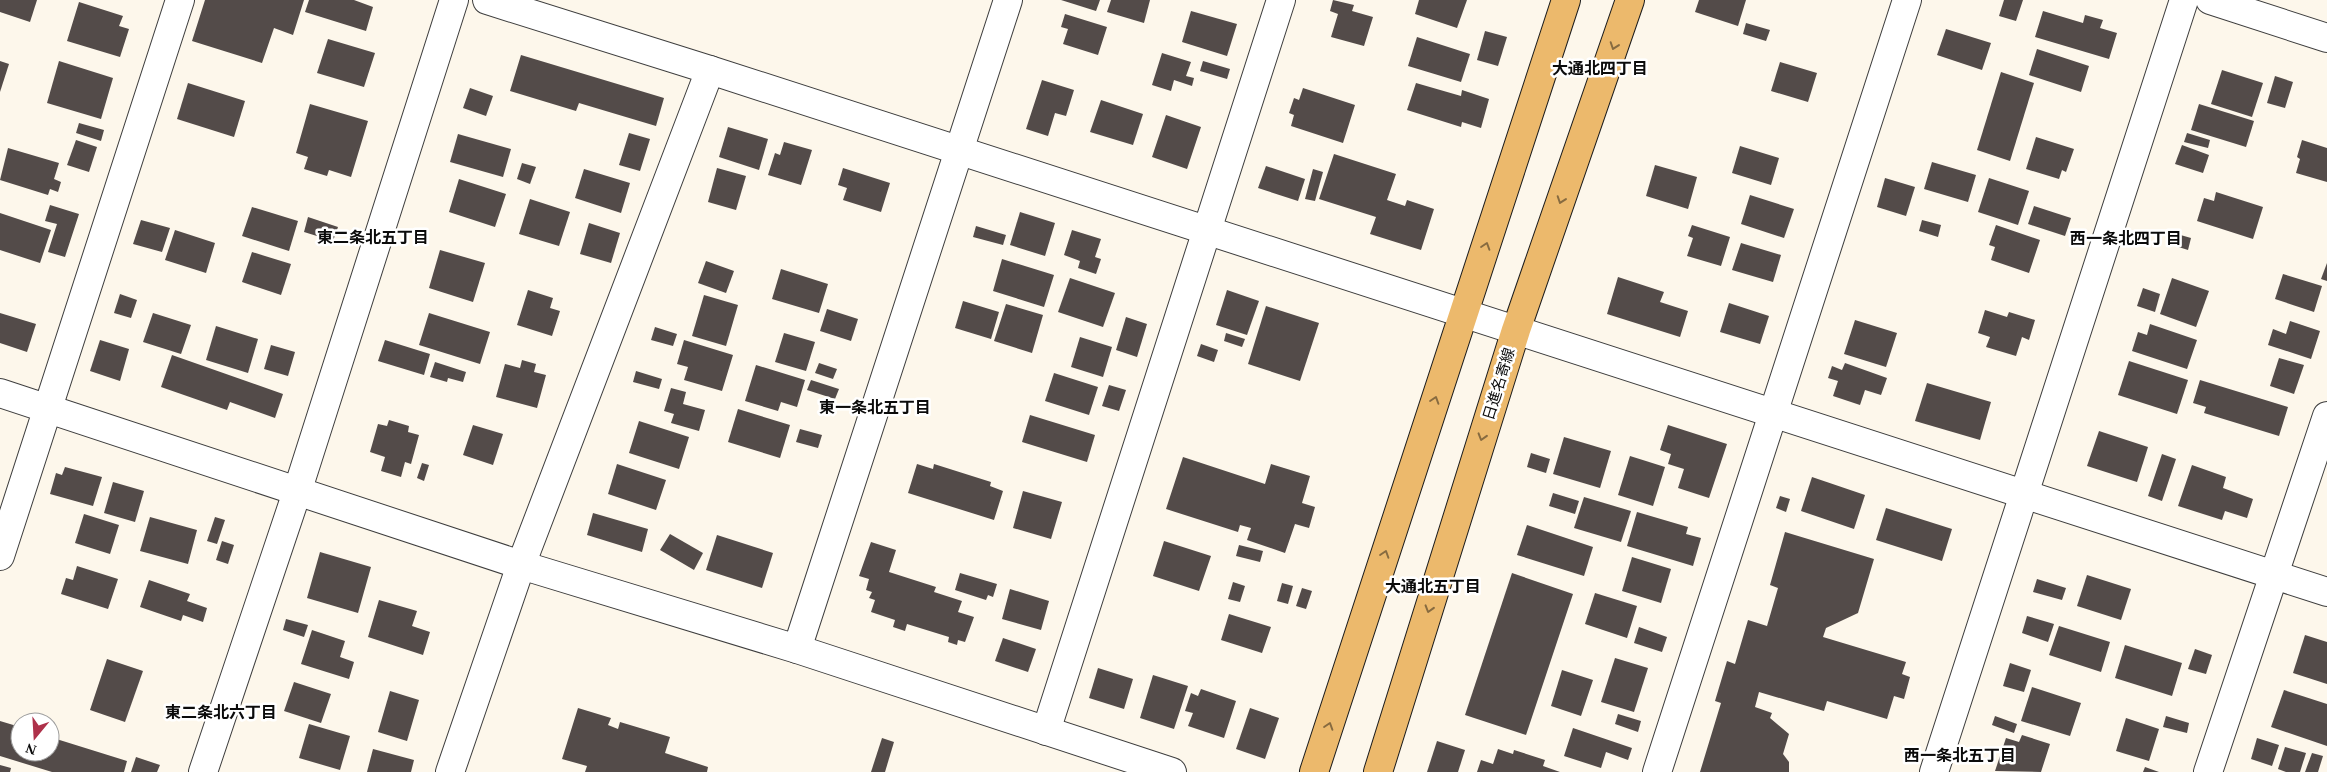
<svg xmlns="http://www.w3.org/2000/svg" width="2327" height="772" font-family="'Times New Roman','Noto Sans JP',serif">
  <rect width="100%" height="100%" fill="#fdf7eb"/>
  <g fill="#534b49">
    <polygon points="0,0 37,0 30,22 0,12"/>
    <polygon points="205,0 304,0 293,35 274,28 262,63 192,41"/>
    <polygon points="309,0 354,0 373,7 366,31 305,12"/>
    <polygon points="1061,0 1100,0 1096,11"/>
    <polygon points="1111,0 1150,0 1144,23 1107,12"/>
    <polygon points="1333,0 1354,5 1352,11 1373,17 1364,46 1331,37 1338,14 1330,11"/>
    <polygon points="1419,0 1467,0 1457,28 1415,14"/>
    <polygon points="1699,0 1746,0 1738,26 1695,12"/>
    <polygon points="2004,0 2023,0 2016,21 1999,16"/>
    <polygon points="79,2 123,16 119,26 129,29 120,57 67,41"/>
    <polygon points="1191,11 1237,24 1227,56 1182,42"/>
    <polygon points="2043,11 2083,23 2085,15 2103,20 2100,28 2117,33 2109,59 2035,37"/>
    <polygon points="1065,14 1107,27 1098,55 1063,44 1068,29 1061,27"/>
    <polygon points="1746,23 1770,30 1766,41 1743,34"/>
    <polygon points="1946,29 1991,43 1982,70 1937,55"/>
    <polygon points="1485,31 1507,37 1498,66 1477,60"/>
    <polygon points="1417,37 1470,54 1461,82 1408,66"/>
    <polygon points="328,39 375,53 364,87 317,73"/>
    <polygon points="2037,49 2089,66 2081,92 2029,75"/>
    <polygon points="1162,53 1191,62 1186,76 1194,78 1192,86 1174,80 1171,91 1152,85"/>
    <polygon points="521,55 664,98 656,126 579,103 576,111 510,91"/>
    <polygon points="0,61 9,64 0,92"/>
    <polygon points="59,61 113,78 101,119 47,103"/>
    <polygon points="1203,61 1230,69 1227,79 1200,71"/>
    <polygon points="1780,62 1817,73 1808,102 1771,91"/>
    <polygon points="2222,70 2263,83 2252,117 2211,104"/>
    <polygon points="2001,72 2034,83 2010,161 1977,150"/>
    <polygon points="2275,76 2293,82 2285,108 2267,103"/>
    <polygon points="1042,80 1074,90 1066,116 1055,113 1048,136 1026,129"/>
    <polygon points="188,83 245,101 234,137 177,119"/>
    <polygon points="1416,83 1461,96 1462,90 1489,99 1481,128 1462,122 1461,127 1407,110"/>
    <polygon points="470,88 493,96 486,116 463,108"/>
    <polygon points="1303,88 1355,105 1343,143 1291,126 1294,115 1289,113 1294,98 1299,100"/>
    <polygon points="1101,100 1143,114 1133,145 1090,132"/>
    <polygon points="310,104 368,121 351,177 329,170 327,176 304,169 308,157 296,153"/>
    <polygon points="2199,104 2254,121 2246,147 2191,130"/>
    <polygon points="1166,115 1201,127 1187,169 1152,157"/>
    <polygon points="79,123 104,130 101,141 76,133"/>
    <polygon points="728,127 768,139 759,170 719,157"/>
    <polygon points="629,133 650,139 640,171 619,165"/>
    <polygon points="2187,133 2210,140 2208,148 2184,142"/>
    <polygon points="458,134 511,149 503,177 450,162"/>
    <polygon points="2036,137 2074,149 2066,172 2062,170 2059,179 2026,169"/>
    <polygon points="76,140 97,147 89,172 67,165"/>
    <polygon points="2302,140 2327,148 2327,182 2296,173 2300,159 2297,157"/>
    <polygon points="784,142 812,150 801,185 768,175 775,153 780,155"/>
    <polygon points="2182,145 2209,155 2203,173 2175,164"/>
    <polygon points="1740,146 1779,158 1771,185 1732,173"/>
    <polygon points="8,148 59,163 54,179 61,182 58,192 50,189 48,195 0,180"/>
    <polygon points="1334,154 1396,174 1387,200 1405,206 1407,200 1434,209 1421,250 1370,234 1376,217 1319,199"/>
    <polygon points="1932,162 1976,175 1968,202 1924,189"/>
    <polygon points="522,163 536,167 530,184 517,179"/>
    <polygon points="1655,165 1697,177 1688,209 1646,196"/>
    <polygon points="1266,166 1305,179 1298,201 1258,188"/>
    <polygon points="717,168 746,176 736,210 708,202"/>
    <polygon points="843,168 890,183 881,212 843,200 847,188 838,185"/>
    <polygon points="584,169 630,183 621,213 575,198"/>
    <polygon points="1313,169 1323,172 1315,201 1305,199"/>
    <polygon points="1885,178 1915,187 1906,216 1877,207"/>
    <polygon points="1989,178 2029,191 2018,225 1978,212"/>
    <polygon points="459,179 506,194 495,227 449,212"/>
    <polygon points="2216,192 2263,207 2253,239 2197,221 2204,198 2214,201"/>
    <polygon points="1750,195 1794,209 1784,238 1741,224"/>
    <polygon points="530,199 570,212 559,246 519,234"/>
    <polygon points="50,205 79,214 65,257 48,252 57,224 45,221"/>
    <polygon points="2034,206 2071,218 2065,236 2028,224"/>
    <polygon points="252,207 298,221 289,251 242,236"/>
    <polygon points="1020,212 1055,223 1045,256 1010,245"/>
    <polygon points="0,213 51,230 40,263 0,250"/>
    <polygon points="308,217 338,227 333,241 304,232"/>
    <polygon points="141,220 170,228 162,252 133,244"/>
    <polygon points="1922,220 1941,225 1938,237 1919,231"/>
    <polygon points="589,223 620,233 611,263 580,254"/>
    <polygon points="1692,225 1730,237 1721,266 1687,256 1693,238 1688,236"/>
    <polygon points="1996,225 2040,240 2029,273 1991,260 1995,247 1989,245"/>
    <polygon points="976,226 1006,235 1003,245 973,237"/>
    <polygon points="175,230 215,243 206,273 165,260"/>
    <polygon points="1072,230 1101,239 1095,257 1101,259 1096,274 1078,268 1080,261 1064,255"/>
    <polygon points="2170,232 2191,238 2188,250 2166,243"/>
    <polygon points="1741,243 1781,255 1773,282 1732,270"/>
    <polygon points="440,250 485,263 473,302 429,288"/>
    <polygon points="252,252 291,264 281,295 242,282"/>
    <polygon points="1002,259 1054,275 1044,307 993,291"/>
    <polygon points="706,261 734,271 726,293 698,283"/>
    <polygon points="2327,263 2327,281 2321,279"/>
    <polygon points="781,269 828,284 819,313 772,299"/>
    <polygon points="2283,274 2322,286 2314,312 2275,299"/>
    <polygon points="1618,277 1664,292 1660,302 1688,311 1680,337 1607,314"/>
    <polygon points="1070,278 1115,293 1103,327 1058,312"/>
    <polygon points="2172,278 2209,291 2196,327 2160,314"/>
    <polygon points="2143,288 2160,294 2155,312 2137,306"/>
    <polygon points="528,290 553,298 550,308 560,311 552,336 517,325"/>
    <polygon points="1227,290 1259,301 1247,335 1216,325"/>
    <polygon points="120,294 137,300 131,318 114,313"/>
    <polygon points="704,295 738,305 726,346 692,336"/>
    <polygon points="963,301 999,312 991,339 955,328"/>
    <polygon points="1729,303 1769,316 1760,344 1720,332"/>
    <polygon points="1006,304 1043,315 1032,353 994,341"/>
    <polygon points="1266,306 1319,323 1300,381 1248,364"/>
    <polygon points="827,309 858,319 851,341 820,331"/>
    <polygon points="1985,310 2007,317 2009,312 2035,320 2029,340 2022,337 2016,356 1986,347 1990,337 1978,333"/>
    <polygon points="0,313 36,324 27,352 0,343"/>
    <polygon points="153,313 191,325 181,354 143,342"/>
    <polygon points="429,313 490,332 480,364 419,345"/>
    <polygon points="1126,317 1147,324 1137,357 1116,350"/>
    <polygon points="1855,320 1897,333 1886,367 1844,354"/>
    <polygon points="2290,321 2320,331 2311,359 2268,345 2273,329 2286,334"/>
    <polygon points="2150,324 2197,340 2187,369 2132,351 2138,332 2147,335"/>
    <polygon points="216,326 258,339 248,373 206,360"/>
    <polygon points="655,327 677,334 673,346 651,340"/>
    <polygon points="784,333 815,342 806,371 775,362"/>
    <polygon points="1226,333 1245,339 1242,347 1224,341"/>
    <polygon points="1080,337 1112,347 1103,377 1071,367"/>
    <polygon points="100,340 129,349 120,381 90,371"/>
    <polygon points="385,340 430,354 424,375 378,361"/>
    <polygon points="684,340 733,355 722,391 684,380 688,367 677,364"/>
    <polygon points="1201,344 1218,350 1214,362 1197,356"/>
    <polygon points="271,345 295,352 288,376 264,369"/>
    <polygon points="172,355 283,394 275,418 230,402 227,410 161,387"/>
    <polygon points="2279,358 2304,365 2294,394 2270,386"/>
    <polygon points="522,360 536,364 534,372 546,375 537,408 496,397 505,364 520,368"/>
    <polygon points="2129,361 2188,380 2177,414 2118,395"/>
    <polygon points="435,362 466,372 463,382 448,378 447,382 430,377"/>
    <polygon points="819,363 837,369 833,379 815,373"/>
    <polygon points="1845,363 1887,378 1881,395 1865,390 1860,405 1833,396 1838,381 1828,378 1832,366 1842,370"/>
    <polygon points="756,365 805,380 797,407 781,402 778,411 745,401"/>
    <polygon points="636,371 662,379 659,389 633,382"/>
    <polygon points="1054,373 1098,387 1089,415 1045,401"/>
    <polygon points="811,380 839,389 835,399 807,390"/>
    <polygon points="2200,380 2288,407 2279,436 2204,413 2206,407 2193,403"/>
    <polygon points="1927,383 1991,402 1980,440 1915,421"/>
    <polygon points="1109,385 1126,390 1119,411 1102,406"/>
    <polygon points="671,388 686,392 683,404 705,410 699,431 671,423 674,414 664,411"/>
    <polygon points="738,409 790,425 780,458 728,442"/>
    <polygon points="1030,415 1095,435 1087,462 1022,442"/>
    <polygon points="389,420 409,426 408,432 419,435 411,464 405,462 401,477 381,471 385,457 370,452 378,424 387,426"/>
    <polygon points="639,421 689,437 679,469 629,453"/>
    <polygon points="473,425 503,434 493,465 463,455"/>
    <polygon points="1668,425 1727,444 1709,498 1678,488 1684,469 1668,464 1671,454 1660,450"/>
    <polygon points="800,429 822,435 818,448 796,442"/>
    <polygon points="2099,431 2148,447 2137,482 2087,466"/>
    <polygon points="1564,437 1611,451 1600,488 1553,474"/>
    <polygon points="1531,453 1550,459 1546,473 1527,467"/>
    <polygon points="2162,454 2176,459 2162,501 2148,496"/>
    <polygon points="1630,456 1665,467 1653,506 1618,495"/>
    <polygon points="1183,457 1265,484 1271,464 1310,476 1302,503 1315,507 1309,528 1295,524 1285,553 1247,540 1251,528 1240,525 1238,532 1166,509"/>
    <polygon points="422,463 429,465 424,481 417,478"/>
    <polygon points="617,464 666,480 656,510 608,494"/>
    <polygon points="917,464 933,469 934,464 991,482 990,486 1003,491 994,520 908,493"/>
    <polygon points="2192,465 2226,477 2223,488 2253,499 2247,518 2225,511 2222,520 2178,506"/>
    <polygon points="65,467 102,477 93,506 50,494 56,473 62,475"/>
    <polygon points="1812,477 1865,495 1854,529 1801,511"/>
    <polygon points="113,482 144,491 135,522 104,513"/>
    <polygon points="1023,491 1062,502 1051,539 1013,528"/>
    <polygon points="1553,493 1579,501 1575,514 1549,506"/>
    <polygon points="1780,496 1790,499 1786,512 1776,508"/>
    <polygon points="1584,497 1631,511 1621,542 1574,528"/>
    <polygon points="1886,508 1952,529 1942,561 1876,540"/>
    <polygon points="1637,512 1688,527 1686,534 1701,538 1693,566 1627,546"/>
    <polygon points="593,513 648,529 642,552 587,535"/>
    <polygon points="84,514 119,525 110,554 75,543"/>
    <polygon points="150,517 197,530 188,564 140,551"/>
    <polygon points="215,517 225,520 217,544 207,541"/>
    <polygon points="1527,525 1593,547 1584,576 1517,555"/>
    <polygon points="1785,532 1874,559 1858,613 1826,628 1823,637 1906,662 1902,674 1910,677 1904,699 1894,696 1887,719 1827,701 1824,711 1759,692 1755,707 1772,713 1770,718 1789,734 1783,754 1789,762 1789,772 1700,772 1721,703 1715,701 1727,661 1735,664 1748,620 1767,626 1778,588 1770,585"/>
    <polygon points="670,534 703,553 694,570 660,550"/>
    <polygon points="717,535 773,553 762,588 706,570"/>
    <polygon points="222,541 234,545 228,564 216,560"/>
    <polygon points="1164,541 1211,556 1199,591 1153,576"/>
    <polygon points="871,542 896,550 889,572 936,587 934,592 962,601 958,612 974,617 965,642 958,640 957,645 948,642 949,637 907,624 905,631 893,627 895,620 871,612 875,600 869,598 872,592 866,590 869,579 859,576"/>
    <polygon points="1239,545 1263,551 1260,562 1236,556"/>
    <polygon points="320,552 371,567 358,613 307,598"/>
    <polygon points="1632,557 1671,569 1661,603 1622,591"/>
    <polygon points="77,566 118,579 108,609 61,594 66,578 73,580"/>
    <polygon points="960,573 997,584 993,597 988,595 986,600 955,590"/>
    <polygon points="1512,573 1573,594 1526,735 1465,715"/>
    <polygon points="2087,575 2131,589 2121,620 2077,606"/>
    <polygon points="2037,579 2066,588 2062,600 2033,592"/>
    <polygon points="149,580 190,594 187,601 207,608 203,622 183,615 181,621 140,607"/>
    <polygon points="1233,582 1245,586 1240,602 1228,599"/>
    <polygon points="1282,583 1293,586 1288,604 1277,601"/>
    <polygon points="1302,588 1312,591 1306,609 1296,606"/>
    <polygon points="1010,589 1049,601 1041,630 1002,619"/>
    <polygon points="1595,593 1637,606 1627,638 1585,624"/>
    <polygon points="379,600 417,611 412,626 430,632 423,655 368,637"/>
    <polygon points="1229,614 1271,627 1262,653 1221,640"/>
    <polygon points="2027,616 2054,624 2048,642 2022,633"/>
    <polygon points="286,619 308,625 304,637 283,630"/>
    <polygon points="2059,626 2110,642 2101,672 2049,655"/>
    <polygon points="1639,627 1667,637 1662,652 1634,643"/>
    <polygon points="312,630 345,641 340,657 354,662 349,679 301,664"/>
    <polygon points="2305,635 2327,642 2327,684 2293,673"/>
    <polygon points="1003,638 1036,649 1028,672 995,661"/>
    <polygon points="2125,645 2182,663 2172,696 2115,678"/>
    <polygon points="2195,649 2212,655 2206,674 2188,669"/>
    <polygon points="1615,658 1648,668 1634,712 1601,702"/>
    <polygon points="107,659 143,671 125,722 90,710"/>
    <polygon points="2010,663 2031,670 2024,692 2003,686"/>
    <polygon points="1098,668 1133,679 1124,709 1089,698"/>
    <polygon points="1562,670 1593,680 1581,716 1551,706"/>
    <polygon points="1153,675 1188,686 1174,729 1140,718"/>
    <polygon points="294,682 331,694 321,723 284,711"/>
    <polygon points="2032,687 2081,703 2070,736 2021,721"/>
    <polygon points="1201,689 1236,701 1224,738 1188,726 1193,713 1185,711 1191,693 1198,696"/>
    <polygon points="2284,690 2327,704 2327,746 2271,727"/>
    <polygon points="390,691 419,700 407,741 378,732"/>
    <polygon points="578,708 611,718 608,725 618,729 620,722 670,737 665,753 708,767 707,772 585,772 587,766 562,759"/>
    <polygon points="1250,708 1279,718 1265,759 1236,749"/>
    <polygon points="1618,714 1641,721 1638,732 1615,724"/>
    <polygon points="1995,716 2017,724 2014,733 1992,725"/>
    <polygon points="2166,716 2189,723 2187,733 2163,727"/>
    <polygon points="2126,718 2159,729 2149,761 2116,751"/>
    <polygon points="0,721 20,727 20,752 50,752 50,737 127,761 124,772 52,772 0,756"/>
    <polygon points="309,724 350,736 340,770 299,758"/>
    <polygon points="1573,728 1632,748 1628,760 1606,752 1601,768 1564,756"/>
    <polygon points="2022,735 2050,744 2041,772 1995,771 2006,738 2019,742"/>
    <polygon points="882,738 894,742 885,772 871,772"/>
    <polygon points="2257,738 2279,745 2272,766 2251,759"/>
    <polygon points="1437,741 1465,750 1458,772 1427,772"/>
    <polygon points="2285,747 2306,753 2300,772 2286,772 2278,769"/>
    <polygon points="373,749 414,760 411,772 367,772"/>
    <polygon points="1498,749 1513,754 1514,750 1545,760 1543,766 1560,772 1477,772 1481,760 1493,764"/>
    <polygon points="2312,753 2323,756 2318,772 2305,772"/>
    <polygon points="136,757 160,765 157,772 131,772"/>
    <polygon points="0,765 11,768 10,772 0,772"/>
    <polygon points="2145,767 2159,772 2143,772"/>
  </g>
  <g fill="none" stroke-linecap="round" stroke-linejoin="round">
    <defs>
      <g id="minor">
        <polyline points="487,0 710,70 2327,592"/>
        <polyline points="2210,0 2327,38"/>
        <polyline points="0,393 521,565 797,649 1172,772"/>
        <polyline points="0,556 180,0"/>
        <polyline points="797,649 1008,0"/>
        <polyline points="1046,731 1281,0"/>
        <polyline points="203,772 298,489 454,0"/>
        <polyline points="450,772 521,565 710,70"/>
        <polyline points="1657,772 1907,0"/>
        <polyline points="1934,772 2184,0"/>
        <polyline points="2208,772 2327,416"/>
      </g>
      <g id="major">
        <polyline points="1314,772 1566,0"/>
        <polyline points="1378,772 1516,330 1630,0"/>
      </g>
    </defs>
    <use href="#minor" stroke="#3e3e3e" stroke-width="30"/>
    <use href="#major" stroke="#1c1c1c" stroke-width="30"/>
    <use href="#minor" stroke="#fff" stroke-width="28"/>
    <use href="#major" stroke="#ecb96c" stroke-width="28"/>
  </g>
  <defs><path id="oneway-chevron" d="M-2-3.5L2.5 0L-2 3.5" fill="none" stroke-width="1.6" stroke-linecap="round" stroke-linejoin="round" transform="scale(1.25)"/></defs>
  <g stroke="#876b40">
    <use href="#oneway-chevron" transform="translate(1614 46) rotate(109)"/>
    <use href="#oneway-chevron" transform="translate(1561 200) rotate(109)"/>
    <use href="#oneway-chevron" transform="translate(1486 246) rotate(-72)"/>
    <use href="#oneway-chevron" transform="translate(1435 400) rotate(-72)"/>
    <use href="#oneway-chevron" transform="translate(1482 437) rotate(107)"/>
    <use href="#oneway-chevron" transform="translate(1385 554) rotate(-72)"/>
    <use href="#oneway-chevron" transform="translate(1429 609) rotate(107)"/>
    <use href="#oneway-chevron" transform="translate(1329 726) rotate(-72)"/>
  </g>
  <g text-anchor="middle" stroke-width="5" stroke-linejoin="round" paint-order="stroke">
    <g font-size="15" fill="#0b0b0b" stroke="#fff">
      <text transform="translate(1499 384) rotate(-73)" y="5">日進名寄線</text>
    </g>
    <g font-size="16" font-weight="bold" fill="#0b0b0b" stroke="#fff">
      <text x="1600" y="74">大通北四丁目</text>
      <text x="373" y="243">東二条北五丁目</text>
      <text x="2126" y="244">西一条北四丁目</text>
      <text x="875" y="413">東一条北五丁目</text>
      <text x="1433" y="592">大通北五丁目</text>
      <text x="221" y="718">東二条北六丁目</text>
      <text x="1960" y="761">西一条北五丁目</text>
    </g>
  </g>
  <g transform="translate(35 737) rotate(198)"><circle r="24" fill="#ffffff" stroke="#9d9d9d"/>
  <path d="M0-4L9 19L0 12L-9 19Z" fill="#ae314a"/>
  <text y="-8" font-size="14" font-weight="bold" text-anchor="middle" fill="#0b0b0b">N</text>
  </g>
</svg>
